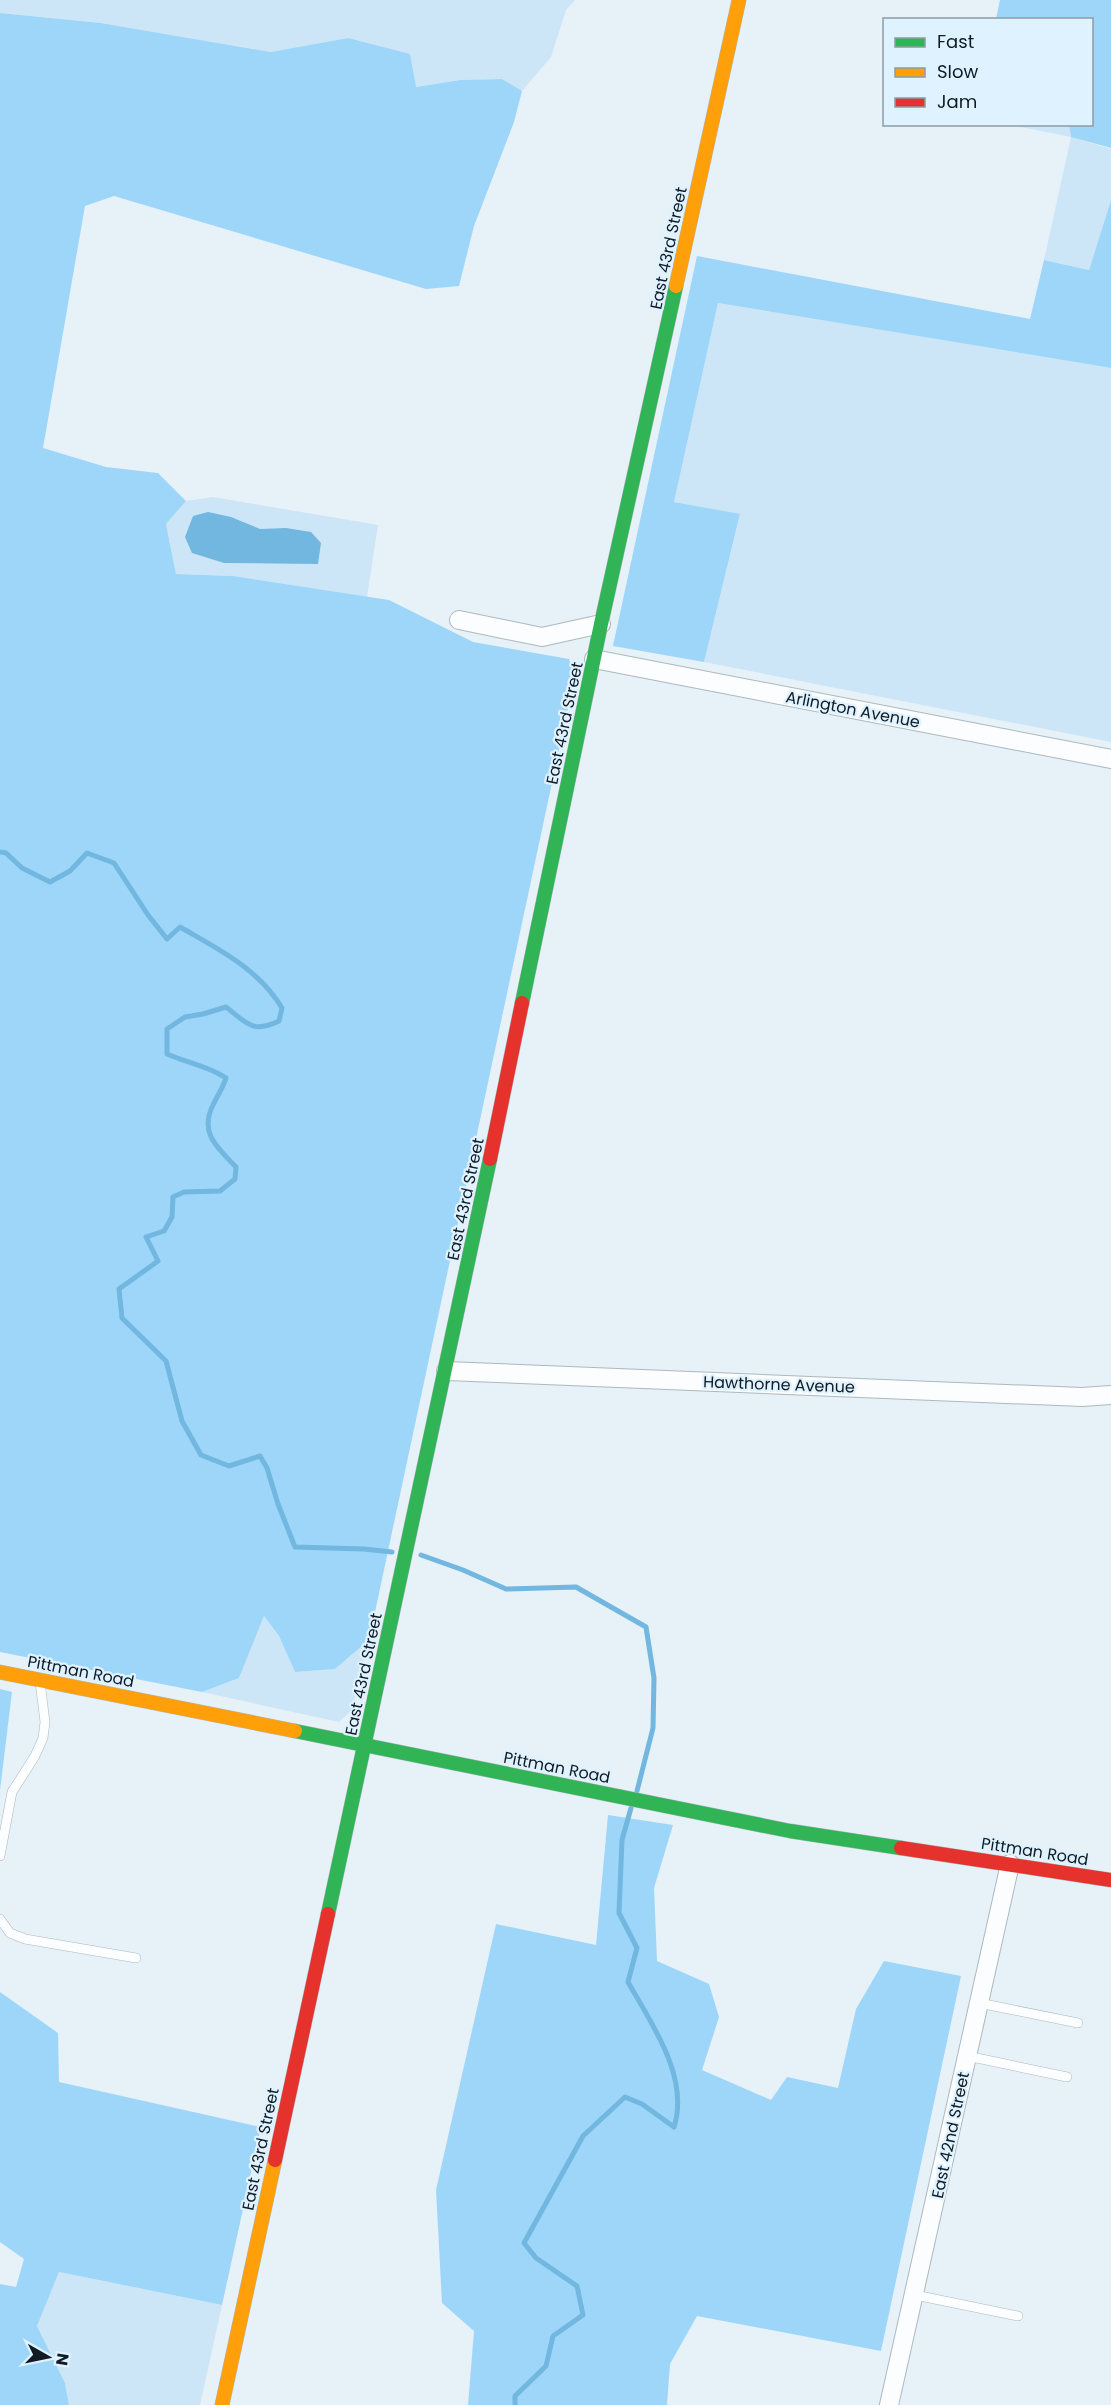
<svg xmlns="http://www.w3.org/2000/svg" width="1111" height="2405" font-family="Poppins,sans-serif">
  <rect width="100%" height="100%" fill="#e6f1f8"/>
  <g fill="#cde6f7">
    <polygon points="0,0 575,0 566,10 551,57 522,91 502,79 460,80 415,87 348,38 272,52 101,23 0,13"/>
    <polygon points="1011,125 1069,125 1071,137 1111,149 1111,200 1089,270 1044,260 1071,137"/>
    <polygon points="718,303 1111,368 1111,742 704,662 740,515 674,502"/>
    <polygon points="213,497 378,525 367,597 233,576 176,574 166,524 186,501"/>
    <polygon points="264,1616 279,1636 295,1672 335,1669 369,1640 352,1710 339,1722 202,1692 239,1678"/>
    <polygon points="59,2272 222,2305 200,2405 69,2405 65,2383 37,2326"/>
  </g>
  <g fill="#9ed6f9">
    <polygon points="1000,0 1111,0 1111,148 1071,137 1069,125 1092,124 1092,20 996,19"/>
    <polygon points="0,13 101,23 271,52 348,38 410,54 416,87 460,80 502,79 522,91 514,122 474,226 459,286 426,289 114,196 85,206 43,448 106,467 158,473 186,501 166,524 176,574 233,576 389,600 473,642 569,659 575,675 369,1640 335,1669 295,1672 279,1636 264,1616 239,1678 202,1692 0,1652"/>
    <polygon points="1111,200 1111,368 718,303 674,502 740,514 704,662 613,646 697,256 1030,319 1044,260 1089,270"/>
    <polygon points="0,1689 12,1692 0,1790"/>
    <polygon points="608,1815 673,1825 654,1888 657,1961 709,1984 719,2017 702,2070 771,2100 787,2077 838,2088 856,2009 884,1961 961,1976 881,2351 697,2316 670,2364 667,2405 468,2405 474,2331 442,2303 436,2190 496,1924 596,1945"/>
    <polygon points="0,1992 58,2033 59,2082 261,2127 222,2305 59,2272 37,2326 65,2383 69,2405 0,2405 0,2284 16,2287 24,2259 0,2242"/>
  </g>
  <polygon fill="#71b7df" points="208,512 231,517 260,529 286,528 311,532 321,543 318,564 224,563 192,553 185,537 193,516"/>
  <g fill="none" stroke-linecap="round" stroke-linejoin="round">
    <g stroke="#71b7df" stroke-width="5">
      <path d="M0,852l6,1 16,15 28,14 20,-11 17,-18 27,10 34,52 19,24 13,-12c38,22 79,42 102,81l-3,13c-27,13 -32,2 -53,-14l-23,7 -18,3 -18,12v25c20,9 42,12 59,24 -3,10 -9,18 -13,27 -14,28 4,42 23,62l-1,12 -15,12 -36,1 -11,5 -1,20 -8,14 -18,6 12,24 -39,28 3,29 44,43 16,60 19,34 28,11 31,-10 7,12 11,36 17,43 69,2 28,3"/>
      <polyline points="421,1555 463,1570 506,1589 576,1587 646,1627 654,1678 653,1728 637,1791"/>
      <path d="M515,2405v-9l31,-30 7,-30 30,-21 -6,-29 -41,-28 -12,-15 59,-107 42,-39 17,7 32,23c16,-50 -23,-104 -46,-145l9,-34 -18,-35 3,-73 9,-32"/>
    </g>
    <defs>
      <g id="lane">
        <polyline points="0,1856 12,1792 35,1756 43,1738 45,1722 40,1682"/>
        <polyline points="0,1919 10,1933 25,1939 136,1958"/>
        <polyline points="979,2003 1078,2023"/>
        <polyline points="967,2056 1067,2077"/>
        <polyline points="915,2295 1018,2316"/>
      </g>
      <g id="street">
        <polyline points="459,620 542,637 601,624"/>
        <polyline points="594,659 1111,759"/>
        <polyline points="446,1371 1082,1397 1111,1395"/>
        <polyline points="889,2405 1010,1864"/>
      </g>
      <g id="fast">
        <polyline points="522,1003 601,624 676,286"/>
        <polyline points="295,1731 790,1831 901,1848"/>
        <polyline points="328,1914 490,1159"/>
      </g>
      <g id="slow">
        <polyline points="676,286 739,0"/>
        <polyline points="0,1672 295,1731"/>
        <polyline points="222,2405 275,2160"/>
      </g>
      <g id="jam">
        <polyline points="490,1159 522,1003"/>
        <polyline points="901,1848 1111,1880"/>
        <polyline points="275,2160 328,1914"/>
      </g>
    </defs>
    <use href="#lane" stroke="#adb8bf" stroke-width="10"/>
    <use href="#street" stroke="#adb8bf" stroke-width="20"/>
    <use href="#fast" stroke="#adb8bf" stroke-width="15"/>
    <use href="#slow" stroke="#adb8bf" stroke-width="15"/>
    <use href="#jam" stroke="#adb8bf" stroke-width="15"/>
    <use href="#lane" stroke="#fbfdfe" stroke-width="9"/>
    <use href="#street" stroke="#fbfdfe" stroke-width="18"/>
    <use href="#fast" stroke="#30b455" stroke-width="14"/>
    <use href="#slow" stroke="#ff9f0a" stroke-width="14"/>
    <use href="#jam" stroke="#e5322d" stroke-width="14"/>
  </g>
  <g text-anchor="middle" stroke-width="4.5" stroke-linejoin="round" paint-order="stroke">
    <g font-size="16" fill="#101b23" stroke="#dff2ff">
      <text transform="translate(668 248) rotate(-78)" y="6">East 43rd Street</text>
      <text transform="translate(853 709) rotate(11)" y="6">Arlington Avenue</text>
      <text transform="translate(564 723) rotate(-78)" y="6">East 43rd Street</text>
      <text transform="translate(465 1199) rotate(-78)" y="6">East 43rd Street</text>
      <text transform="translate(779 1384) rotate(2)" y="6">Hawthorne Avenue</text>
      <text transform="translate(81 1671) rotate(11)" y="6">Pittman Road</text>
      <text transform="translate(363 1674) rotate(-78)" y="6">East 43rd Street</text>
      <text transform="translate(557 1767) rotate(11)" y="6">Pittman Road</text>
      <text transform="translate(1035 1851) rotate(9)" y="6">Pittman Road</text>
      <text transform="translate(950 2135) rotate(-78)" y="6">East 42nd Street</text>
      <text transform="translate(260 2149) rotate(-78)" y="6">East 43rd Street</text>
    </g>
  </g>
  <rect x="883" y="18" width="210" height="108" fill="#dff2ff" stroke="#8c9ca7" stroke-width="1.5"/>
  <rect x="895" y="38" width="30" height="9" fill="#30b455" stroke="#8c9ca7" stroke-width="1.5"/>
  <text x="937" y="48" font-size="18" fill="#101b23">Fast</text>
  <rect x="895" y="68" width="30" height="9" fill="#ff9f0a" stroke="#8c9ca7" stroke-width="1.5"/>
  <text x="937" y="78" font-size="18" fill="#101b23">Slow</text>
  <rect x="895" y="98" width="30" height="9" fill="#e5322d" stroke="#8c9ca7" stroke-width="1.5"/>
  <text x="937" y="108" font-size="18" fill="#101b23">Jam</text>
  <g transform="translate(48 2357) rotate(99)" stroke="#dff2ff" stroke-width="4.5" paint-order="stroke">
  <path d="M0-4.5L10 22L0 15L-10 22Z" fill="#101b23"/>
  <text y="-9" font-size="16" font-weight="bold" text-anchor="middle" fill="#101b23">N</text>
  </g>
</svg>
